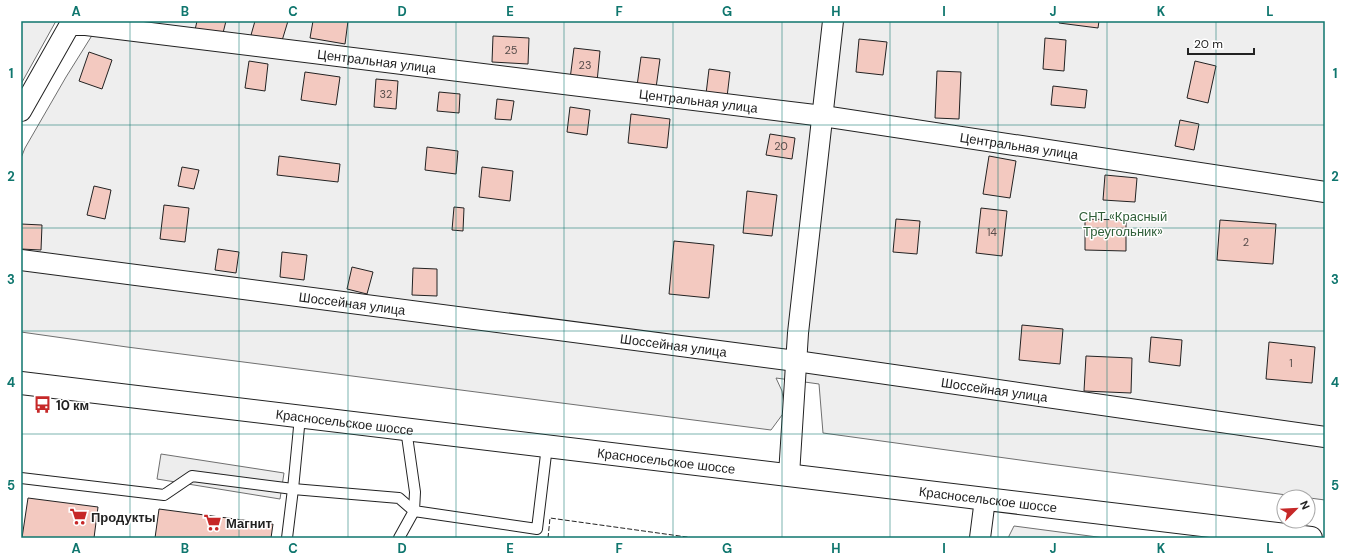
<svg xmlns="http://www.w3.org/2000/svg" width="1346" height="559" font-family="'DM Sans',sans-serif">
  <rect width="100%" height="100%" fill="#fff"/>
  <g fill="#eee" stroke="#6f6f6f">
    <polygon points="21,21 56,21 21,84"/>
    <polygon points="101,21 1325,21 1325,500 1049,464 823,433 819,384 776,378 782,391 785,411 771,430 127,347 21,332 21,158 25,148 66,77"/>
    <polygon points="1014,526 1105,538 1008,538"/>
  </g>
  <polygon fill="#ededed" stroke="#6f6f6f" points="161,454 284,473 280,499 157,479"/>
  <g fill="#f3c9c0" stroke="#222">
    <polygon points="197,21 226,21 222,37 195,30"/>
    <polygon points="255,21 288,21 281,44 251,35"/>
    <polygon points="313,21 348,21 345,44 310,38"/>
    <polygon points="1059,21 1099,21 1098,28 1059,23"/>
    <polygon points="493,36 529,38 528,64 492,62"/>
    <polygon points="1045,38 1066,40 1064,71 1043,69"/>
    <polygon points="859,39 887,42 883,75 856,72"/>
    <polygon points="574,48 600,51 597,82 570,79"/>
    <polygon points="89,52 112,60 102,89 79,81"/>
    <polygon points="641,57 660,59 656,88 637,86"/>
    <polygon points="249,61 268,64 265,91 245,88"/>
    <polygon points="1195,61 1216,66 1208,103 1187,98"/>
    <polygon points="709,69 730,72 727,97 706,94"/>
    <polygon points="937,71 961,72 959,119 935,118"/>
    <polygon points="305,72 340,77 336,105 301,100"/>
    <polygon points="376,79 398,81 396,109 374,107"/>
    <polygon points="1053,86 1087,90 1085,108 1051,105"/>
    <polygon points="439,92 460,94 459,113 437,111"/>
    <polygon points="497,99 514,101 511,120 495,119"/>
    <polygon points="570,107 590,110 587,135 567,132"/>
    <polygon points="631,114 670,119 667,148 628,143"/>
    <polygon points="1180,120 1199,124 1194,150 1175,146"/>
    <polygon points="770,134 795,138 792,159 766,155"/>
    <polygon points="427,147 458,151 456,174 425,170"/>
    <polygon points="279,156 340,164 338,182 277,175"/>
    <polygon points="989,156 1016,161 1010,198 983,194"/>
    <polygon points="182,167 199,170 194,189 178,186"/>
    <polygon points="482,167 513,171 510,201 479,197"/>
    <polygon points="1105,175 1137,178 1135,202 1103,200"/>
    <polygon points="94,186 111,190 105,219 87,215"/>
    <polygon points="747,191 777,195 772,236 743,233"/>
    <polygon points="164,205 189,208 185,242 160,239"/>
    <polygon points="454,207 464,208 463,231 452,230"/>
    <polygon points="981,208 1007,211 1002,256 976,253"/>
    <polygon points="896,219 920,221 917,254 893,252"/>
    <polygon points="1085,219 1126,220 1126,251 1085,250"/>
    <polygon points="1220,220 1276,224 1273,264 1217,260"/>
    <polygon points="21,224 42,225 41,250 21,249"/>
    <polygon points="674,241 714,245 709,298 669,294"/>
    <polygon points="218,249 239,252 236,273 215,270"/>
    <polygon points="282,252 307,255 304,280 280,277"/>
    <polygon points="352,267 373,272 367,294 347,289"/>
    <polygon points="413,268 437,269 437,296 412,295"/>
    <polygon points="1022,325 1063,329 1060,364 1019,360"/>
    <polygon points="1151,337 1182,340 1180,366 1149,362"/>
    <polygon points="1269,342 1315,347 1312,383 1266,379"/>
    <polygon points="1086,356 1132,358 1131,393 1084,391"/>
    <polygon points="28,498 98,507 94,538 22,538"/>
    <polygon points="159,509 273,524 271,538 155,538"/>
  </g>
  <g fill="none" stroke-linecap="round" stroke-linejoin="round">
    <defs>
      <g id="service">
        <polyline points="406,429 415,492 414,511 537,529 547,446"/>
        <polyline points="21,478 164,495 192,476 293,489 399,498 414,511 399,538"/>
        <polyline points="287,538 293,489 300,417"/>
      </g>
      <g id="minor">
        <path id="s1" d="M70,25h16l737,91 502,76"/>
        <polyline points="21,111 72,21"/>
        <path id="s2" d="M21,260l775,101 529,76"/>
        <polyline points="789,475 798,333 833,21"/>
        <polyline points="980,538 985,499"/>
      </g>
      <g id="trunk">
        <path id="s3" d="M21,383l1290,155"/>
      </g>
    </defs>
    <use href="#service" stroke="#222" stroke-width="12"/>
    <use href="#minor" stroke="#222" stroke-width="22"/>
    <use href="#trunk" stroke="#222" stroke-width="24"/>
    <use href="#service" stroke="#fff" stroke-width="10"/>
    <use href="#minor" stroke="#fff" stroke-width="20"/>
    <use href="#trunk" stroke="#fff" stroke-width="22"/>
    <polyline stroke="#222" stroke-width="1" stroke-dasharray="5 2" stroke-linecap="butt" points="548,538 550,518 694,538"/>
  </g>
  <path fill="none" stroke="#0f766e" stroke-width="1" stroke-opacity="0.55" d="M130,21v517M239,21v517M348,21v517M456,21v517M564,21v517M673,21v517M782,21v517M890,21v517M998,21v517M1107,21v517M1216,21v517M21,125h1304M21,228h1304M21,331h1304M21,434h1304"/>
  <defs>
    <symbol id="bus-bare" viewBox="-9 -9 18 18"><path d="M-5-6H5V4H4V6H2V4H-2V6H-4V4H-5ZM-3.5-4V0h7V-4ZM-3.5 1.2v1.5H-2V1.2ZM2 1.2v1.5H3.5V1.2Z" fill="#c62828" stroke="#fff" stroke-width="2.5" paint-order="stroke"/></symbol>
    <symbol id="supermarket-bare" viewBox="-9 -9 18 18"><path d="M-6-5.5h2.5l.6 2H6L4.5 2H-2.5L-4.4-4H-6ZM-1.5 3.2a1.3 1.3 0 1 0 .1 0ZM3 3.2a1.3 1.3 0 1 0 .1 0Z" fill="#c62828" stroke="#fff" stroke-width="2.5" paint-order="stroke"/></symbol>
  </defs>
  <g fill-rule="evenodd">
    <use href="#bus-bare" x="30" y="392" width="25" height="25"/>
    <use href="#supermarket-bare" x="66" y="504" width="25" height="25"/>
    <use href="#supermarket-bare" x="200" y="510" width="25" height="25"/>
  </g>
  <g text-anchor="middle" stroke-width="3" stroke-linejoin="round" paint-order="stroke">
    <g font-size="11" fill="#564c4a">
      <text x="511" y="54">25</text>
      <text x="585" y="69">23</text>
      <text x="386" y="98">32</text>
      <text x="781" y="150">20</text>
      <text x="992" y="236">14</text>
      <text x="1246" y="246">2</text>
      <text x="1291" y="367">1</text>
    </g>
    <g font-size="13" fill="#222" stroke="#fff">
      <text dy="5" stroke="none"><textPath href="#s1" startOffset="309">Центральная улица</textPath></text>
      <text dy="5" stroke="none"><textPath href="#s1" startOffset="633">Центральная улица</textPath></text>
      <text dy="5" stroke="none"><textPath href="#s1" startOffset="957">Центральная улица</textPath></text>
      <text dy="5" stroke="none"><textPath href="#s2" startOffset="334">Шоссейная улица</textPath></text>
      <text dy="5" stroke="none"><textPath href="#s2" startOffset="658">Шоссейная улица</textPath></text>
      <text dy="5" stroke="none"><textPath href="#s2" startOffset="982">Шоссейная улица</textPath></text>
      <text dy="5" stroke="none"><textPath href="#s3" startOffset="326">Красносельское шоссе</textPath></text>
      <text dy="5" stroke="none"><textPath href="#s3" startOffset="650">Красносельское шоссе</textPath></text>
      <text dy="5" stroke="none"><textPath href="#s3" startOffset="974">Красносельское шоссе</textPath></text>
    </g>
    <g font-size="13" fill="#2f5e38" stroke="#fff">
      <text x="1123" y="221">СНТ «Красный<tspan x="1123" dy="15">Треугольник»</tspan></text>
    </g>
    <g font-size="13" font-weight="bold" fill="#222" stroke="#fff" text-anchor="start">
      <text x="56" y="410">10 км</text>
      <text x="91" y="522">Продукты</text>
      <text x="226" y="528">Магнит</text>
    </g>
  </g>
  <rect width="1346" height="559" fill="none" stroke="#ffffff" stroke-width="44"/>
  <g transform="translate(1296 509) rotate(66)"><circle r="19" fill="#ffffff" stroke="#a7a7a7"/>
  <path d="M0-3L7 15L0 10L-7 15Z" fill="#c62828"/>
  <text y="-6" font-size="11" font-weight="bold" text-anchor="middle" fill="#222222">N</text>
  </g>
  <path d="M1188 48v6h66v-6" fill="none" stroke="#222222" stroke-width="2"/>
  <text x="1194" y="48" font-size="12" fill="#222222" stroke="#ffffff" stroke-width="3" paint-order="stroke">20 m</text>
  <rect x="22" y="22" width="1302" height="515" fill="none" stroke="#0f766e" stroke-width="1.5"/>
  <g font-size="13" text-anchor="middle" font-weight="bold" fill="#0f766e">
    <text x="76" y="16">A</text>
    <text x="185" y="16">B</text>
    <text x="293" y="16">C</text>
    <text x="402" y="16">D</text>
    <text x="510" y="16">E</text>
    <text x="619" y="16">F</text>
    <text x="727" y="16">G</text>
    <text x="836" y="16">H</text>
    <text x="944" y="16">I</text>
    <text x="1053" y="16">J</text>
    <text x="1161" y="16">K</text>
    <text x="1270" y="16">L</text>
    <text x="11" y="78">1</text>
    <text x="1335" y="78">1</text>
    <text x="11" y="181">2</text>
    <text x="1335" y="181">2</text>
    <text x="11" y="284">3</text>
    <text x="1335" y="284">3</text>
    <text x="11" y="387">4</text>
    <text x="1335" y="387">4</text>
    <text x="11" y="490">5</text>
    <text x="1335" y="490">5</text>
    <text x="76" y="553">A</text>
    <text x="185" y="553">B</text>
    <text x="293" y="553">C</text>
    <text x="402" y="553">D</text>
    <text x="510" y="553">E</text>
    <text x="619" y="553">F</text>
    <text x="727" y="553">G</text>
    <text x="836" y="553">H</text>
    <text x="944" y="553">I</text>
    <text x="1053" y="553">J</text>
    <text x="1161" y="553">K</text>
    <text x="1270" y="553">L</text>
  </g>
</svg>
